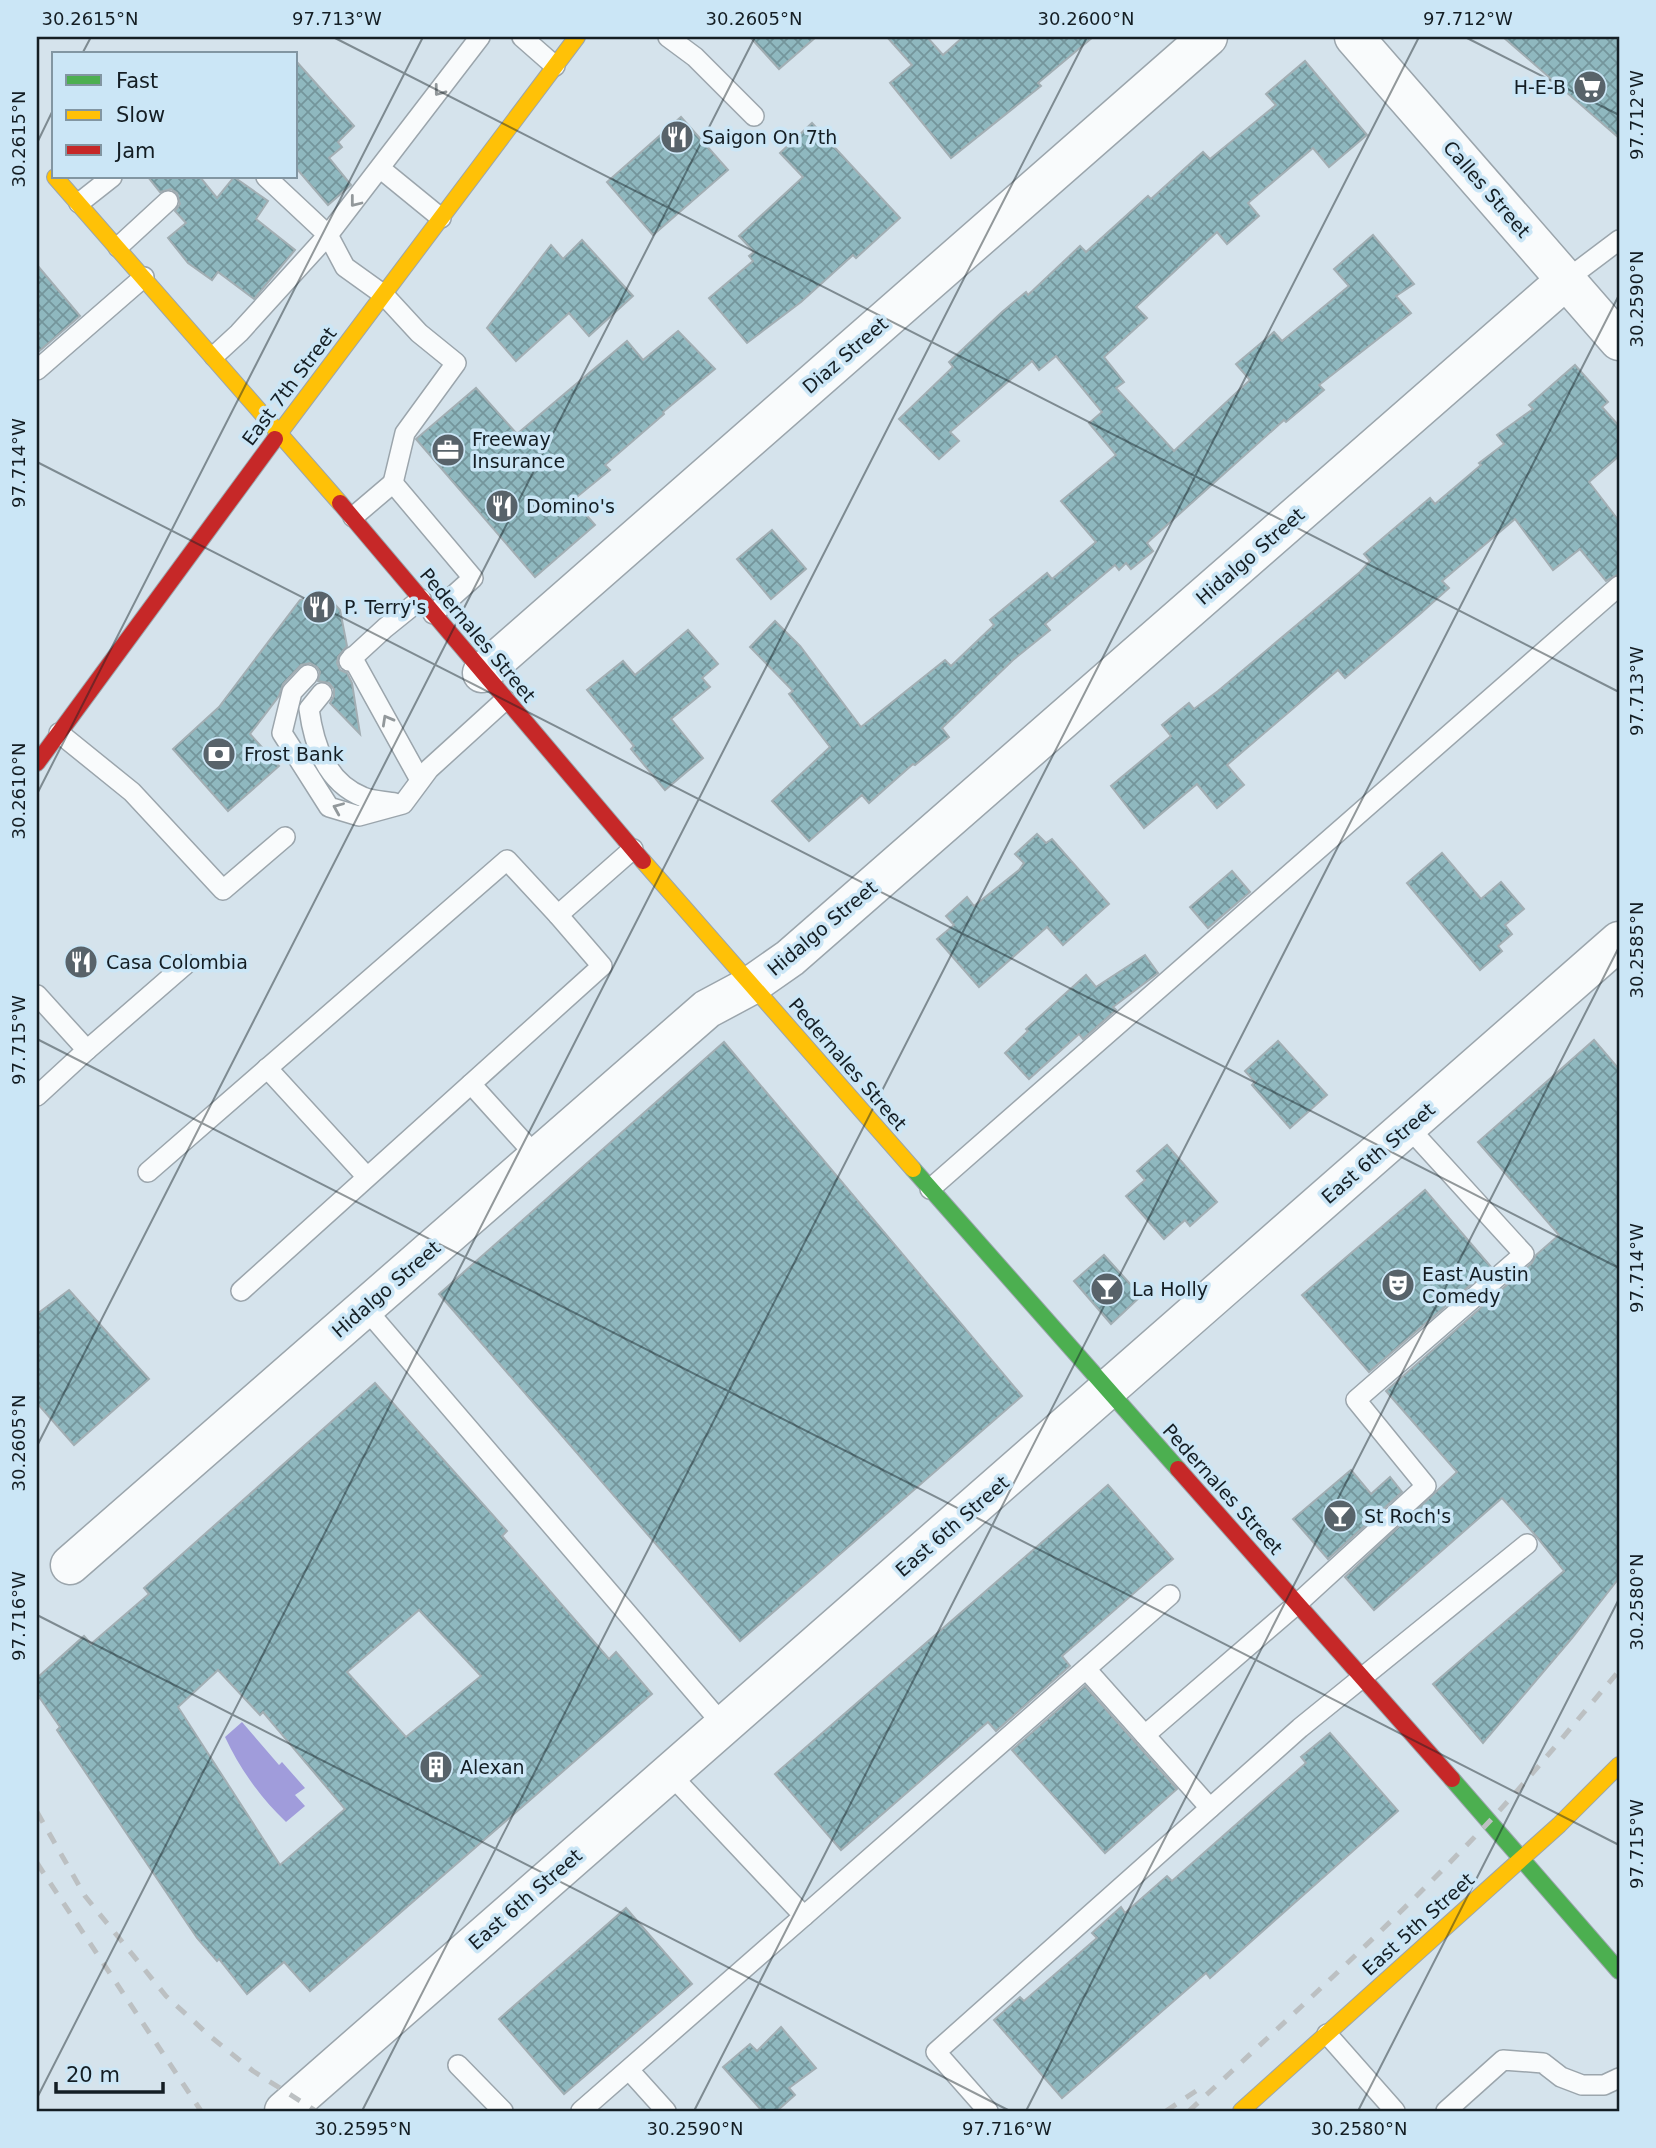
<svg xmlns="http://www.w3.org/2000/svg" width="1656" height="2148" font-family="'DejaVu Sans',sans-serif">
  <defs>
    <pattern id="building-cross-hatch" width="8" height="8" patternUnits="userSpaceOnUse" patternTransform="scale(1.75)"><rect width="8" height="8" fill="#8fb8bf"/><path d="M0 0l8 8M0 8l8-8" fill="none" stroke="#74959b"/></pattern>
  </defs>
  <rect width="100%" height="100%" fill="#d5e3ec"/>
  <path fill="#a09cdb" d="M242,1722l37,43 3,-3 23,26 -10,7 10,11 -19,16c-26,-25 -46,-53 -61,-85z"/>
  <g fill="url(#building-cross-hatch)" stroke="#a2aeb3" stroke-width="2" fill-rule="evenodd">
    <polygon points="750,37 816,37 779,69"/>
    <polygon points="887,37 927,37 943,55 963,37 1093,37 1038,83 1041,86 951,158 890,83 912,65"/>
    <polygon points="1503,37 1619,37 1619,138"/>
    <polygon points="296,61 354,126 338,142 342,147 329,158 351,185 328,205 296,168"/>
    <polygon points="1305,61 1367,135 1329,167 1313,148 1248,203 1259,216 1227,244 1217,232 1136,307 1147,318 1104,357 1124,382 1116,388 1174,451 1250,380 1236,364 1274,332 1282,341 1349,286 1334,269 1373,235 1414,284 1396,296 1411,313 1319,385 1324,390 1286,422 1284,420 1147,543 1153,551 1131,569 1126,563 1119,570 1115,565 1045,624 1050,630 1013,660 942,728 949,737 915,765 913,764 869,803 862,795 809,841 772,801 830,747 789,694 793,691 750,647 775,621 800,646 861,727 945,660 951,666 994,625 990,620 1047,573 1052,579 1096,542 1061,501 1116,455 1089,423 1102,412 1056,356 1039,370 1032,361 950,432 959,441 939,459 899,419 953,367 949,362 1002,312 1026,292 1028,295 1080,246 1086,252 1148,196 1151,199 1203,152 1210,159 1276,105 1266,94"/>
    <polygon points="681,117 728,170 653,235 607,182"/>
    <polygon points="812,123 900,218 856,258 853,255 801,302 747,343 709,298 753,261 749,256 754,252 739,236 803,177 780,153"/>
    <polygon points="148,177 200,177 217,198 234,177 268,201 256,219 295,250 254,299 218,272 212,280 188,263 168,238 186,223 175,211 180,204 177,193 171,189 160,192"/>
    <polygon points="582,240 633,296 589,336 569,313 516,361 487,328 551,245 563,259"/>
    <polygon points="37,265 80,316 37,353"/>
    <polygon points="678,331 715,369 663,412 664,414 605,465 610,470 573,500 595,525 535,577 416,439 476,388 517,434 627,341 643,360"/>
    <polygon points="1575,365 1608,402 1602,407 1619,426 1619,456 1589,482 1619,521 1619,574 1606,581 1580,549 1553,570 1515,519 1442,581 1449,588 1420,614 1345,678 1338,670 1227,765 1244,785 1217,808 1197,784 1144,828 1111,786 1171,736 1162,725 1189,703 1194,709 1218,691 1360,572 1370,561 1364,554 1430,498 1435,504 1481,465 1479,463 1504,444 1497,435 1533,409 1529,405"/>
    <polygon points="772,530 806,569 771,599 737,559"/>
    <polygon points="313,595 329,598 340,610 347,646 338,657 337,663 340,670 347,673 352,683 360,734 330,703 334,696 334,689 329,683 318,681 320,672 317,667 310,663 301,665 283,684 279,696 250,734 279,766 228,811 173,749 219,707 300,600"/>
    <polygon points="688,630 718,664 702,678 710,687 671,719 703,758 665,790 631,749 634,746 587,690 623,661 635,675"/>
    <polygon points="1037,834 1046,843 1052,839 1109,904 1063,945 1047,927 979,987 937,939 954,925 946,916 967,897 974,906 1019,870 1024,863 1015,854"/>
    <polygon points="1442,853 1481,899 1501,882 1524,909 1505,925 1512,934 1498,946 1502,951 1480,970 1407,883"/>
    <polygon points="1232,871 1250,892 1208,928 1190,907"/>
    <polygon points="1145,955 1158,973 1113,1007 1116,1010 1083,1039 1079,1034 1029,1079 1005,1053 1028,1031 1026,1029 1086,975 1096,987"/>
    <polygon points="1594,1040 1619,1069 1619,1578 1572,1638 1483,1743 1433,1684 1564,1571 1536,1536 1502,1498 1374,1610 1345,1577 1457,1472 1386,1391 1532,1263 1536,1255 1559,1235 1478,1142"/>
    <polygon points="1278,1041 1327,1095 1290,1128 1252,1085 1255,1082 1245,1071"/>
    <polygon points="724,1042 1022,1396 740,1641 439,1294"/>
    <polygon points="1167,1145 1217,1202 1190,1226 1185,1220 1164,1239 1126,1196 1145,1180 1137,1171"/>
    <polygon points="1425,1190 1491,1267 1369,1372 1302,1295"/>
    <polygon points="1104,1255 1141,1296 1111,1324 1074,1281"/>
    <polygon points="69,1290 149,1379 74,1445 37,1403 37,1314"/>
    <path d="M375,1383l132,148 -5,5 107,123 7,-7 36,42 -342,297 -26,-29 -37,32 -28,-35 -2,2 -20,-23 -140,-208 3,-3 -23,-33v-16l47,-42 7,8 58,-50 -5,-6zM419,1610l62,66 -75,61 -59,-65zM218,1670l42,45 3,-3 82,97 -65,56 -102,-158z"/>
    <polygon points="1351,1470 1371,1494 1390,1477 1402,1492 1328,1559 1293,1519"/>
    <polygon points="1108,1485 1173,1559 1062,1656 1070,1666 996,1731 988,1722 841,1850 775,1774"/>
    <polygon points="1085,1686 1177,1789 1105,1853 1012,1750"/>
    <polygon points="1330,1733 1398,1811 1210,1978 1206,1973 1062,2098 994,2020 1020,1997 1024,2001 1097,1938 1092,1933 1121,1907 1125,1913 1167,1876 1172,1881 1306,1763 1301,1757"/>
    <polygon points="626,1908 692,1984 564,2094 499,2019"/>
    <polygon points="781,2027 816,2068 789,2088 795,2095 777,2111 762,2111 723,2067 750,2044 757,2051"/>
  </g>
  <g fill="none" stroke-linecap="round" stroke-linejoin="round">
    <defs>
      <g id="lane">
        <polyline points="522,37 555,66"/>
        <polyline points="668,37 695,57 754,116"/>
        <polyline points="381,169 441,218"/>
        <polyline points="266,177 328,235 345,267 384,295 419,333 456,363 405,433 393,483"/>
        <polyline points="79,203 112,177"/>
        <polyline points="118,247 168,201"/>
        <polyline points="1566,280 1619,240"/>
        <polyline points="214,356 239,333 328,235 480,37"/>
        <polyline points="37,370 144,277"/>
        <polyline points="353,517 393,483 473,578 433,614"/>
        <polyline points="352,657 420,780"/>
        <polyline points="349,661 385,628 421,599"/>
        <polyline points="308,675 292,692 282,733 329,807 359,816 403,804 429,769 505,700"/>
        <path d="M322,693l-13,16c5,36 17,73 54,88 9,4 22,4 32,6"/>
        <polyline points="59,733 132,792 223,890 285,837"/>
        <polyline points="37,995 87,1050 37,1096"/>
        <polyline points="87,1050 186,964"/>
        <polyline points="267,1068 367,1177"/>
        <polyline points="471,1084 537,1157"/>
        <polyline points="148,1172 507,860 558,915 633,849"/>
        <polyline points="930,1189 1619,586"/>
        <polyline points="241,1291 602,966 558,915"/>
        <polyline points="365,1308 724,1726"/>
        <polyline points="1086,1669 1210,1808"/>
        <polyline points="1145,1735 1297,1604 1426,1486 1356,1400 1524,1254 1408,1127"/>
        <polyline points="804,1916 1170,1595"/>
        <polyline points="1327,2034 1395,2111"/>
        <polyline points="458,2065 503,2111"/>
        <polyline points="629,2070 666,2111"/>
        <polyline points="581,2111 804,1916 669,1773"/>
        <polyline points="988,2111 936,2052 1300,1728 1527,1544"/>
        <polyline points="1446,2111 1503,2060 1543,2063 1561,2077 1582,2085 1604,2085 1619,2078"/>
      </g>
      <g id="street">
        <polyline points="1354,37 1619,341"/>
        <polyline points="482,673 1208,37"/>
        <polyline points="70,1565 707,1009 750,986 790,958 1566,280"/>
        <polyline points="284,2111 1619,941"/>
      </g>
      <g id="fast">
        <polyline points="913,1169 1178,1469"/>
        <polyline points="1452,1779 1619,1971"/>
      </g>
      <g id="slow">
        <polyline points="55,177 340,503"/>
        <polyline points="275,439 577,37"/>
        <polyline points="643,861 913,1169"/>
        <polyline points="1241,2111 1559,1825 1619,1765"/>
      </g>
      <g id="jam">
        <polyline points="340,503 643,861"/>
        <polyline points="37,763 275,439"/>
        <polyline points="1178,1469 1452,1779"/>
      </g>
    </defs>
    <use href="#lane" stroke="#9ba5ac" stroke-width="22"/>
    <use href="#street" stroke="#9ba5ac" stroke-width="41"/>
    <use href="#fast" stroke="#9ba5ac" stroke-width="18"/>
    <use href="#slow" stroke="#9ba5ac" stroke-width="18"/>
    <use href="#jam" stroke="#9ba5ac" stroke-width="18"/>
    <use href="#lane" stroke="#f9fbfc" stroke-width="19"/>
    <use href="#street" stroke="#f9fbfc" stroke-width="38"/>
    <use href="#fast" stroke="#4caf50" stroke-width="16"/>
    <use href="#slow" stroke="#ffc107" stroke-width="16"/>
    <use href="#jam" stroke="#c62828" stroke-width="16"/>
    <g stroke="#bcc0c2" stroke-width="5" stroke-dasharray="12 12" stroke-linecap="butt">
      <polyline points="37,1812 85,1896 166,1996 211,2037 253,2071 316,2111"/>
      <polyline points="37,1863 201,2111"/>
      <polyline points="1166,2111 1205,2085"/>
      <path d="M1189,2111c101,-94 203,-187 298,-287 46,-49 88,-102 132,-153"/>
    </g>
  </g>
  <defs><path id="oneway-chevron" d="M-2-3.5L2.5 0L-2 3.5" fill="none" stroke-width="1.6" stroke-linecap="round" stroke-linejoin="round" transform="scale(1.75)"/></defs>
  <g stroke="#92989b">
    <use href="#oneway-chevron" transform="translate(439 91) rotate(127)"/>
    <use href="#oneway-chevron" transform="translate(355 202) rotate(128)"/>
    <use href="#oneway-chevron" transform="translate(387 720) rotate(-119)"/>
    <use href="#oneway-chevron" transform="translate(338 808) rotate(-157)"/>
  </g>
  <path fill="none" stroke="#141e24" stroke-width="2" stroke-opacity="0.45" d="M333,37l1286,655M1465,37l154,78M82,54l9,-17M37,143l17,-35M37,462l1582,806M37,794l386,-757M37,1039l1582,806M37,1446l718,-1409M37,1615l973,496M37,2098l1050,-2061M362,2111l1057,-2074M694,2111l925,-1816M1026,2111l593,-1164M1358,2111l261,-512"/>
  <defs>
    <symbol id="supermarket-disc" viewBox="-11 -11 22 22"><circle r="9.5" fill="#58636a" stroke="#cbe6f6"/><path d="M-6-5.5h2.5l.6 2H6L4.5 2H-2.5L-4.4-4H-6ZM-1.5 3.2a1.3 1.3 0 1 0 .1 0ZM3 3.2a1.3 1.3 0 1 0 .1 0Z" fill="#fff"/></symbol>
    <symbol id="restaurant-disc" viewBox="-11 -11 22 22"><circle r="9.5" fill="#58636a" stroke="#cbe6f6"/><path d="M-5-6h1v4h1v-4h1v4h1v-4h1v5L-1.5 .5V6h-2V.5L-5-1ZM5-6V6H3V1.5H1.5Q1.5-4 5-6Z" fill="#fff"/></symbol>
    <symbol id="office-disc" viewBox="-11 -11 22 22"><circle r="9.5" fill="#58636a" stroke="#cbe6f6"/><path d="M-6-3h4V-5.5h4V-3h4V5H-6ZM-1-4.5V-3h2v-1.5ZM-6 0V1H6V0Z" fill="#fff"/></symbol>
    <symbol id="bank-disc" viewBox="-11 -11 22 22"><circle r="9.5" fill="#58636a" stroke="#cbe6f6"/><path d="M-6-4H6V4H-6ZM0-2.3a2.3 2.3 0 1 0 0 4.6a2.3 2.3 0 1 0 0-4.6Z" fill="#fff"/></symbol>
    <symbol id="theatre-disc" viewBox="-11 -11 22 22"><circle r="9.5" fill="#58636a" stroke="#cbe6f6"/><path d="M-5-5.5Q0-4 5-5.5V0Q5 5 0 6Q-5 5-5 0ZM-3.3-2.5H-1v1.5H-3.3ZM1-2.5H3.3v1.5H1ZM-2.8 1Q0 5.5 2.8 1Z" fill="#fff"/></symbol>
    <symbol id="bar-disc" viewBox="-11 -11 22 22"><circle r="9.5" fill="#58636a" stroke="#cbe6f6"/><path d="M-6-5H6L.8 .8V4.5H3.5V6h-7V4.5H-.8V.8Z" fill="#fff"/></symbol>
    <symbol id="building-disc" viewBox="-11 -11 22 22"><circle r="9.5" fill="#58636a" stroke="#cbe6f6"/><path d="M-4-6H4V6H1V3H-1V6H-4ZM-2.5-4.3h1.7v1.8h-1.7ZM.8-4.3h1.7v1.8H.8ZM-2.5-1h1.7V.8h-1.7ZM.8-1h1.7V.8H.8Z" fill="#fff"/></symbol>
  </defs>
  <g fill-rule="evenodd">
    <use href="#supermarket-disc" x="1571" y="68" width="38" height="38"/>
    <use href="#restaurant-disc" x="658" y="118" width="38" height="38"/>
    <use href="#office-disc" x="429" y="431" width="38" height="38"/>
    <use href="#restaurant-disc" x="483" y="487" width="38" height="38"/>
    <use href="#restaurant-disc" x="300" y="588" width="38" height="38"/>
    <use href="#bank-disc" x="200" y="735" width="38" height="38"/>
    <use href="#restaurant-disc" x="62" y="943" width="38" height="38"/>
    <use href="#theatre-disc" x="1379" y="1266" width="38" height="38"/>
    <use href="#bar-disc" x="1088" y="1270" width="38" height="38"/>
    <use href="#bar-disc" x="1321" y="1497" width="38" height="38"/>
    <use href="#building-disc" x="417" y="1748" width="38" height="38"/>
  </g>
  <g text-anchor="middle" stroke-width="7" stroke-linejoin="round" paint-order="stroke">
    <g font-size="19" fill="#141e24" stroke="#cbe6f6" text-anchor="start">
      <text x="1566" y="94" text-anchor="end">H-E-B</text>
      <text x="702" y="144">Saigon On 7th</text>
      <text x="472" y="446">Freeway<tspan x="472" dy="22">Insurance</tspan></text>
      <text x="526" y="513">Domino's</text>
      <text x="344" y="614">P. Terry's</text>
      <text x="244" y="761">Frost Bank</text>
      <text x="106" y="969">Casa Colombia</text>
      <text x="1422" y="1281">East Austin<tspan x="1422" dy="22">Comedy</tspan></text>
      <text x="1132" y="1296">La Holly</text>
      <text x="1364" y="1523">St Roch's</text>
      <text x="460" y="1774">Alexan</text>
    </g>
    <g font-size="19" fill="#141e24" stroke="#cbe6f6">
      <text transform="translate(1487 189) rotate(49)" y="7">Calles Street</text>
      <text transform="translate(845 355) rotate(-41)" y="7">Diaz Street</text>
      <text transform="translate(289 386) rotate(-53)" y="7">East 7th Street</text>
      <text transform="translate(1250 556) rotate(-41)" y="7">Hidalgo Street</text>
      <text transform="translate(478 635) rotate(50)" y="7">Pedernales Street</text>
      <text transform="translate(822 928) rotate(-40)" y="7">Hidalgo Street</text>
      <text transform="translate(848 1064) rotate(49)" y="7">Pedernales Street</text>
      <text transform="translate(1378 1153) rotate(-41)" y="7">East 6th Street</text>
      <text transform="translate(386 1289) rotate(-41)" y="7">Hidalgo Street</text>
      <text transform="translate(1223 1489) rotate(48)" y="7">Pedernales Street</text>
      <text transform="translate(952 1526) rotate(-41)" y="7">East 6th Street</text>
      <text transform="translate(525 1899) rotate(-41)" y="7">East 6th Street</text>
      <text transform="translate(1418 1924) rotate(-42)" y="7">East 5th Street</text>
    </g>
  </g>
  <rect width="1656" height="2148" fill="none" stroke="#cbe6f6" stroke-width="77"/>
  <rect x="52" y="52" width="245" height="126" fill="#cbe6f6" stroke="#8296a2" stroke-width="2"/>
  <rect x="66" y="75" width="35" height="10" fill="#4caf50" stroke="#8296a2" stroke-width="2"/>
  <text x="116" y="88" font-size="21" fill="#141e24">Fast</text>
  <rect x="66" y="110" width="35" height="10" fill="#ffc107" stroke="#8296a2" stroke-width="2"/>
  <text x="116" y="122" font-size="21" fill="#141e24">Slow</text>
  <rect x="66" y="145" width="35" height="10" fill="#c62828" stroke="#8296a2" stroke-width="2"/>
  <text x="116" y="158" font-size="21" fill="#141e24">Jam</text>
  <path d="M56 2082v10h107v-10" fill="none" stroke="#141e24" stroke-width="3.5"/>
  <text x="66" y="2082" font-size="21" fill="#141e24" stroke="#cbe6f6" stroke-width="5" paint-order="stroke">20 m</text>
  <rect x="38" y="38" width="1580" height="2072" fill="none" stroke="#141e24" stroke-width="2.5"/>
  <g font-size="18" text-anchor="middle" fill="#141e24">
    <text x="90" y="25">30.2615°N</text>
    <text x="337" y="25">97.713°W</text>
    <text x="754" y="25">30.2605°N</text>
    <text x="1086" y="25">30.2600°N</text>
    <text x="1468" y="25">97.712°W</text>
    <text transform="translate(1637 115) rotate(-90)" y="6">97.712°W</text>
    <text transform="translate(19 139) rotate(-90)" y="6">30.2615°N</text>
    <text transform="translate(1637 299) rotate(-90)" y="6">30.2590°N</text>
    <text transform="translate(19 463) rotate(-90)" y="6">97.714°W</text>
    <text transform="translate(1637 691) rotate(-90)" y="6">97.713°W</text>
    <text transform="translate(19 791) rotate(-90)" y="6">30.2610°N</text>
    <text transform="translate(1637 950) rotate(-90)" y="6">30.2585°N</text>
    <text transform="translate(19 1040) rotate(-90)" y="6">97.715°W</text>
    <text transform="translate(1637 1268) rotate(-90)" y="6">97.714°W</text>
    <text transform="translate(19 1443) rotate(-90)" y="6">30.2605°N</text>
    <text transform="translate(1637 1602) rotate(-90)" y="6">30.2580°N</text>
    <text transform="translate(19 1616) rotate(-90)" y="6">97.716°W</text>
    <text transform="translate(1637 1844) rotate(-90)" y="6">97.715°W</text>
    <text x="363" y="2135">30.2595°N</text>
    <text x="695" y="2135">30.2590°N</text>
    <text x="1007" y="2135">97.716°W</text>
    <text x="1359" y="2135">30.2580°N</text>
  </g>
</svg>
